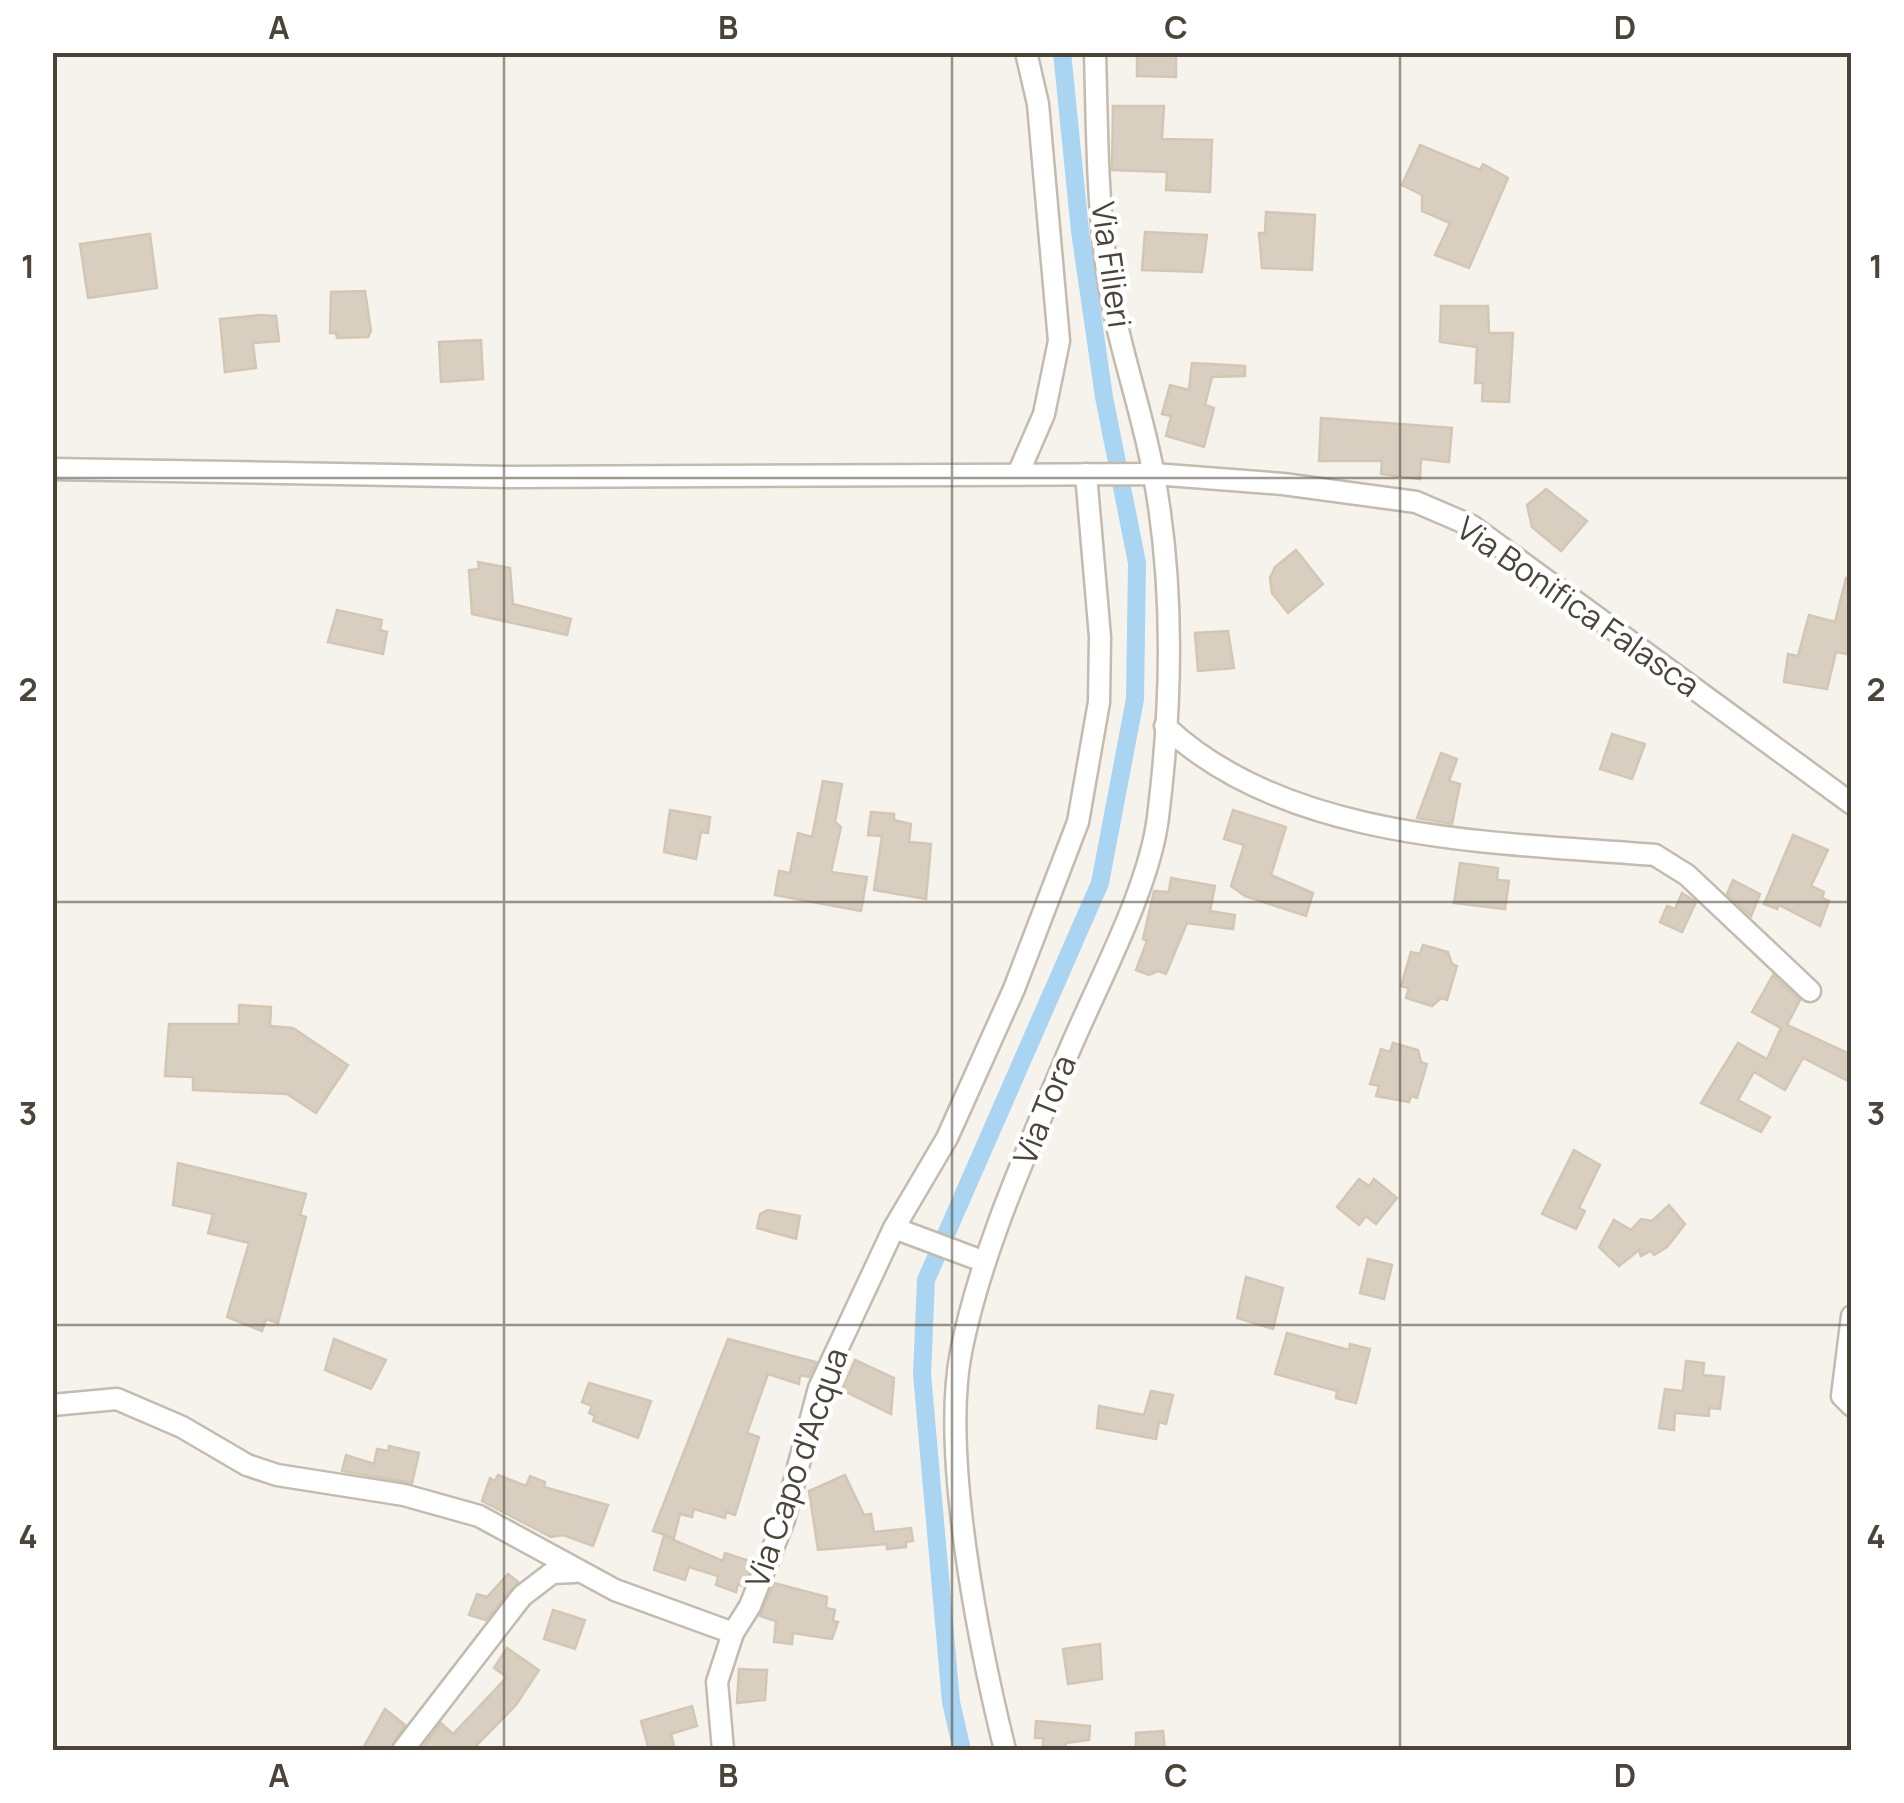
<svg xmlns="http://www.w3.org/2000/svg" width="1904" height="1803" font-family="Manrope,sans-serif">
  <rect width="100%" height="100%" fill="#f6f3ec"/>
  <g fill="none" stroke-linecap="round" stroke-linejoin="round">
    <polyline stroke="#a9d4f2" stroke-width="18" points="962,1750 951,1702 922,1374 926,1280 1100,883 1135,699 1137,563 1104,397 1080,231 1062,52"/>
  </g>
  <g fill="#d8cfc1" stroke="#d3c7b4" stroke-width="2.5">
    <polygon points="1137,52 1176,52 1176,77 1137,76"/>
    <polygon points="1113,106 1164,106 1162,139 1212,140 1210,192 1166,190 1167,172 1112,170"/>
    <polygon points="1420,145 1480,170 1483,164 1508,178 1469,268 1435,255 1450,223 1422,211 1422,195 1402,185"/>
    <polygon points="1266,212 1315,215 1312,270 1262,268 1259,233 1265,233"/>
    <polygon points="1145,232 1207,235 1202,272 1142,270"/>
    <polygon points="150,234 157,288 88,298 80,244"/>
    <polygon points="365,291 371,331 368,337 337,338 336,333 330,333 331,292"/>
    <polygon points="1441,306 1488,306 1489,333 1513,333 1509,402 1482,401 1483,383 1475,383 1477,347 1440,342"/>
    <polygon points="260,315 276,316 279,341 253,343 256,368 225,372 220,319"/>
    <polygon points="481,340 483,379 441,382 439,342"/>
    <polygon points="1192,363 1245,366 1245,376 1212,377 1205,405 1214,408 1204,447 1166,436 1171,416 1162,414 1170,385 1189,390"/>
    <polygon points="1321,418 1452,428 1449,462 1421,459 1420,479 1381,474 1382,461 1319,461"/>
    <polygon points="1546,489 1587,521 1561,551 1532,527 1527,505"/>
    <polygon points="1296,550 1323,584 1288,613 1272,593 1270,578 1275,567"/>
    <polygon points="478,562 510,568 513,604 571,619 567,635 472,614 469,570 479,569"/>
    <polygon points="1846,578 1852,578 1852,655 1836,652 1827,689 1784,682 1788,654 1798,656 1809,615 1835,622"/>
    <polygon points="337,610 382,620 380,630 387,632 383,654 328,642"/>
    <polygon points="1228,631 1234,668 1198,671 1195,633"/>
    <polygon points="1612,734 1645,744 1632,779 1600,769"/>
    <polygon points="1441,753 1457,759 1449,781 1460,784 1452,824 1417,818"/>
    <polygon points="823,781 842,784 835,822 841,827 831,872 867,877 861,911 775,895 779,871 790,873 798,833 812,837"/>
    <polygon points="670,810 710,817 708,833 701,832 696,859 664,852"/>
    <polygon points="1233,810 1286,827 1271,875 1313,893 1306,916 1245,896 1231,886 1244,845 1224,839"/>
    <polygon points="871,812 894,814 894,820 911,824 909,842 931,844 926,899 874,890 882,836 868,835"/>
    <polygon points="1793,835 1828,850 1811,886 1824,892 1822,898 1829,901 1820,926 1779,905 1777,909 1764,904"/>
    <polygon points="1460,863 1498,868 1497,880 1509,881 1505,909 1454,903"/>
    <polygon points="1171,878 1215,886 1210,911 1235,915 1233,929 1187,923 1166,974 1158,971 1149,975 1136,970 1147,941 1143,939 1154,891 1169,892"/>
    <polygon points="1733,880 1760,894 1751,916 1727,894"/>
    <polygon points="1682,893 1696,902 1682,932 1660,922 1667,906 1675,909"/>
    <polygon points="1423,945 1448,952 1452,964 1457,966 1447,1000 1441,998 1432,1006 1406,998 1409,988 1401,986 1411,952 1420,954"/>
    <polygon points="1773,975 1800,1000 1787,1025 1852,1055 1852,1083 1803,1058 1785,1090 1754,1072 1738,1100 1770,1117 1761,1132 1701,1103 1738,1043 1767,1059 1781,1028 1752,1012"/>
    <polygon points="239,1005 271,1007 270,1026 293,1028 348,1065 316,1113 287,1094 193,1090 193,1077 165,1076 169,1024 239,1024"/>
    <polygon points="1393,1043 1418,1050 1421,1062 1427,1064 1417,1098 1411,1096 1409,1102 1376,1096 1379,1086 1370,1084 1381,1049 1390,1052"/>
    <polygon points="1574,1150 1600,1165 1579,1208 1585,1211 1576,1229 1542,1214"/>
    <polygon points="178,1163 306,1194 300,1215 306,1217 278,1323 266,1319 262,1331 227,1317 249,1243 208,1233 213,1214 173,1205"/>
    <polygon points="1359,1179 1369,1186 1374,1179 1397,1198 1376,1224 1366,1216 1359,1225 1337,1207"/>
    <polygon points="1669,1205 1685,1224 1667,1247 1654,1255 1651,1251 1641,1256 1639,1250 1619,1266 1599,1247 1614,1220 1631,1230 1641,1219 1652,1221"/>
    <polygon points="768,1210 800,1216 796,1239 757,1228 760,1214"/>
    <polygon points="1368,1259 1392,1265 1384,1299 1360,1293"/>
    <polygon points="1246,1277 1283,1288 1273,1329 1237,1318"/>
    <polygon points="1287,1333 1349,1350 1350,1344 1370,1349 1356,1403 1336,1398 1337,1391 1275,1374"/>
    <polygon points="334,1339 386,1360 371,1389 325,1370"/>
    <polygon points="728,1339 816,1362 809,1377 800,1375 799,1384 768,1374 747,1433 759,1437 735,1515 726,1512 725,1518 694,1509 692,1517 680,1514 674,1538 653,1531"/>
    <polygon points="855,1360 894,1378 891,1414 842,1390"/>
    <polygon points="1686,1361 1704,1363 1703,1375 1724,1377 1720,1409 1709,1408 1709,1416 1675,1413 1674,1430 1659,1428 1665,1389 1683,1391"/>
    <polygon points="589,1383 651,1401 638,1438 593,1421 595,1416 589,1413 592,1406 582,1402"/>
    <polygon points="1151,1391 1173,1395 1166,1424 1159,1422 1156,1439 1097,1428 1099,1406 1144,1415"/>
    <polygon points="389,1446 419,1453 412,1483 342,1471 346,1455 374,1464 377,1449 388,1451"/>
    <polygon points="498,1475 526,1486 530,1476 545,1482 544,1487 608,1505 593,1546 563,1535 551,1537 482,1501 490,1478 495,1481"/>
    <polygon points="845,1475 864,1515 871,1514 874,1532 911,1528 913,1541 906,1542 906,1547 887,1549 887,1544 818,1550 809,1491"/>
    <polygon points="664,1536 723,1561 725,1553 753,1562 743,1586 738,1584 736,1592 716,1585 718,1576 689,1567 685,1580 654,1570"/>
    <polygon points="508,1574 518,1582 486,1620 469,1615 477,1594 487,1597"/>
    <polygon points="774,1583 827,1597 826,1608 835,1610 833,1621 838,1622 832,1639 793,1633 792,1644 774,1642 776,1621 760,1616"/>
    <polygon points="553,1610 585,1620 575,1649 544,1639"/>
    <polygon points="1100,1644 1102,1679 1068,1684 1063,1649"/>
    <polygon points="507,1648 539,1670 516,1705 472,1750 427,1750 423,1747 441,1723 453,1734 507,1677 494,1668"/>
    <polygon points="739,1669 767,1670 765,1700 737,1703"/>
    <polygon points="692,1706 697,1726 671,1734 675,1750 649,1750 641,1721"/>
    <polygon points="385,1709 405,1725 390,1750 362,1750"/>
    <polygon points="1036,1721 1090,1726 1089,1740 1066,1743 1065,1750 1043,1750 1043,1738 1035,1738"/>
    <polygon points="1163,1731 1165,1750 1136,1750 1136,1733"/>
  </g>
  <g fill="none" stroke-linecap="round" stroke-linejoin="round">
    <defs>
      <g id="minor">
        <polyline points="52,469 507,477 1154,474 1283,484 1416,502 1472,526 1852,804"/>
        <polyline points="1018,474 1044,414 1059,341 1038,104 1026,52"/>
        <path d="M1165,726c123,116 329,116 490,129l32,20 123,116"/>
        <polyline points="894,1228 947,1138 1014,989 1078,822 1099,702 1100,637 1086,474"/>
        <polyline points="1852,1316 1842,1396 1852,1406"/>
        <polyline points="52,1405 117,1399 182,1427 247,1465 277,1475 404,1495 479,1516 615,1590 733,1633"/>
        <polyline points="403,1750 522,1596 552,1573 575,1572"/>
        <polyline points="723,1750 717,1682 733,1633 750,1606 784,1520 819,1388 894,1228 985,1262"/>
        <path d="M1005,1750c-26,-105 -64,-294 -44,-398 20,-100 64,-196 103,-289 29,-72 85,-171 94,-246 14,-113 17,-228 -4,-341 -12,-68 -38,-135 -47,-205 -10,-72 -10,-146 -12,-219"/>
      </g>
    </defs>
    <use href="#minor" stroke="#c2bbae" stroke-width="25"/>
    <use href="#minor" stroke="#fff" stroke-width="20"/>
  </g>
  <path fill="none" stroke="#4b4439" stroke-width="2.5" stroke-opacity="0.55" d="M504,52v1698M952,52v1698M1400,52v1698M52,478h1800M52,902h1800M52,1325h1800"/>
  <g text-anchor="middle" stroke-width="9" stroke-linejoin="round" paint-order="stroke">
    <g font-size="32" fill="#4b4439" stroke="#fff">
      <text transform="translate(1111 265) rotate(82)" y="11">Via Filieri</text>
      <text transform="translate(1578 607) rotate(35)" y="11">Via Bonifica Falasca</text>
      <text transform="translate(1045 1110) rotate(-68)" y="11">Via Tora</text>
      <text transform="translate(797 1468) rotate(-71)" y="11">Via Capo d'Acqua</text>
    </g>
  </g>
  <rect width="1904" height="1803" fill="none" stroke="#ffffff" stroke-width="110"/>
  <rect x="55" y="55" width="1794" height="1693" fill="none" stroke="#4b4439" stroke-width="4"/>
  <g font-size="32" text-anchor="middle" font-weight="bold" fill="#4b4439">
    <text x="279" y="39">A</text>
    <text x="728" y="39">B</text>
    <text x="1176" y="39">C</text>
    <text x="1625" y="39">D</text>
    <text x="28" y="278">1</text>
    <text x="1876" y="278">1</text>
    <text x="28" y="701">2</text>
    <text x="1876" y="701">2</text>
    <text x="28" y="1125">3</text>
    <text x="1876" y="1125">3</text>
    <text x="28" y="1548">4</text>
    <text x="1876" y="1548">4</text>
    <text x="279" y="1787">A</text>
    <text x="728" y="1787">B</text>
    <text x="1176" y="1787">C</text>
    <text x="1625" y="1787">D</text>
  </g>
</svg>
